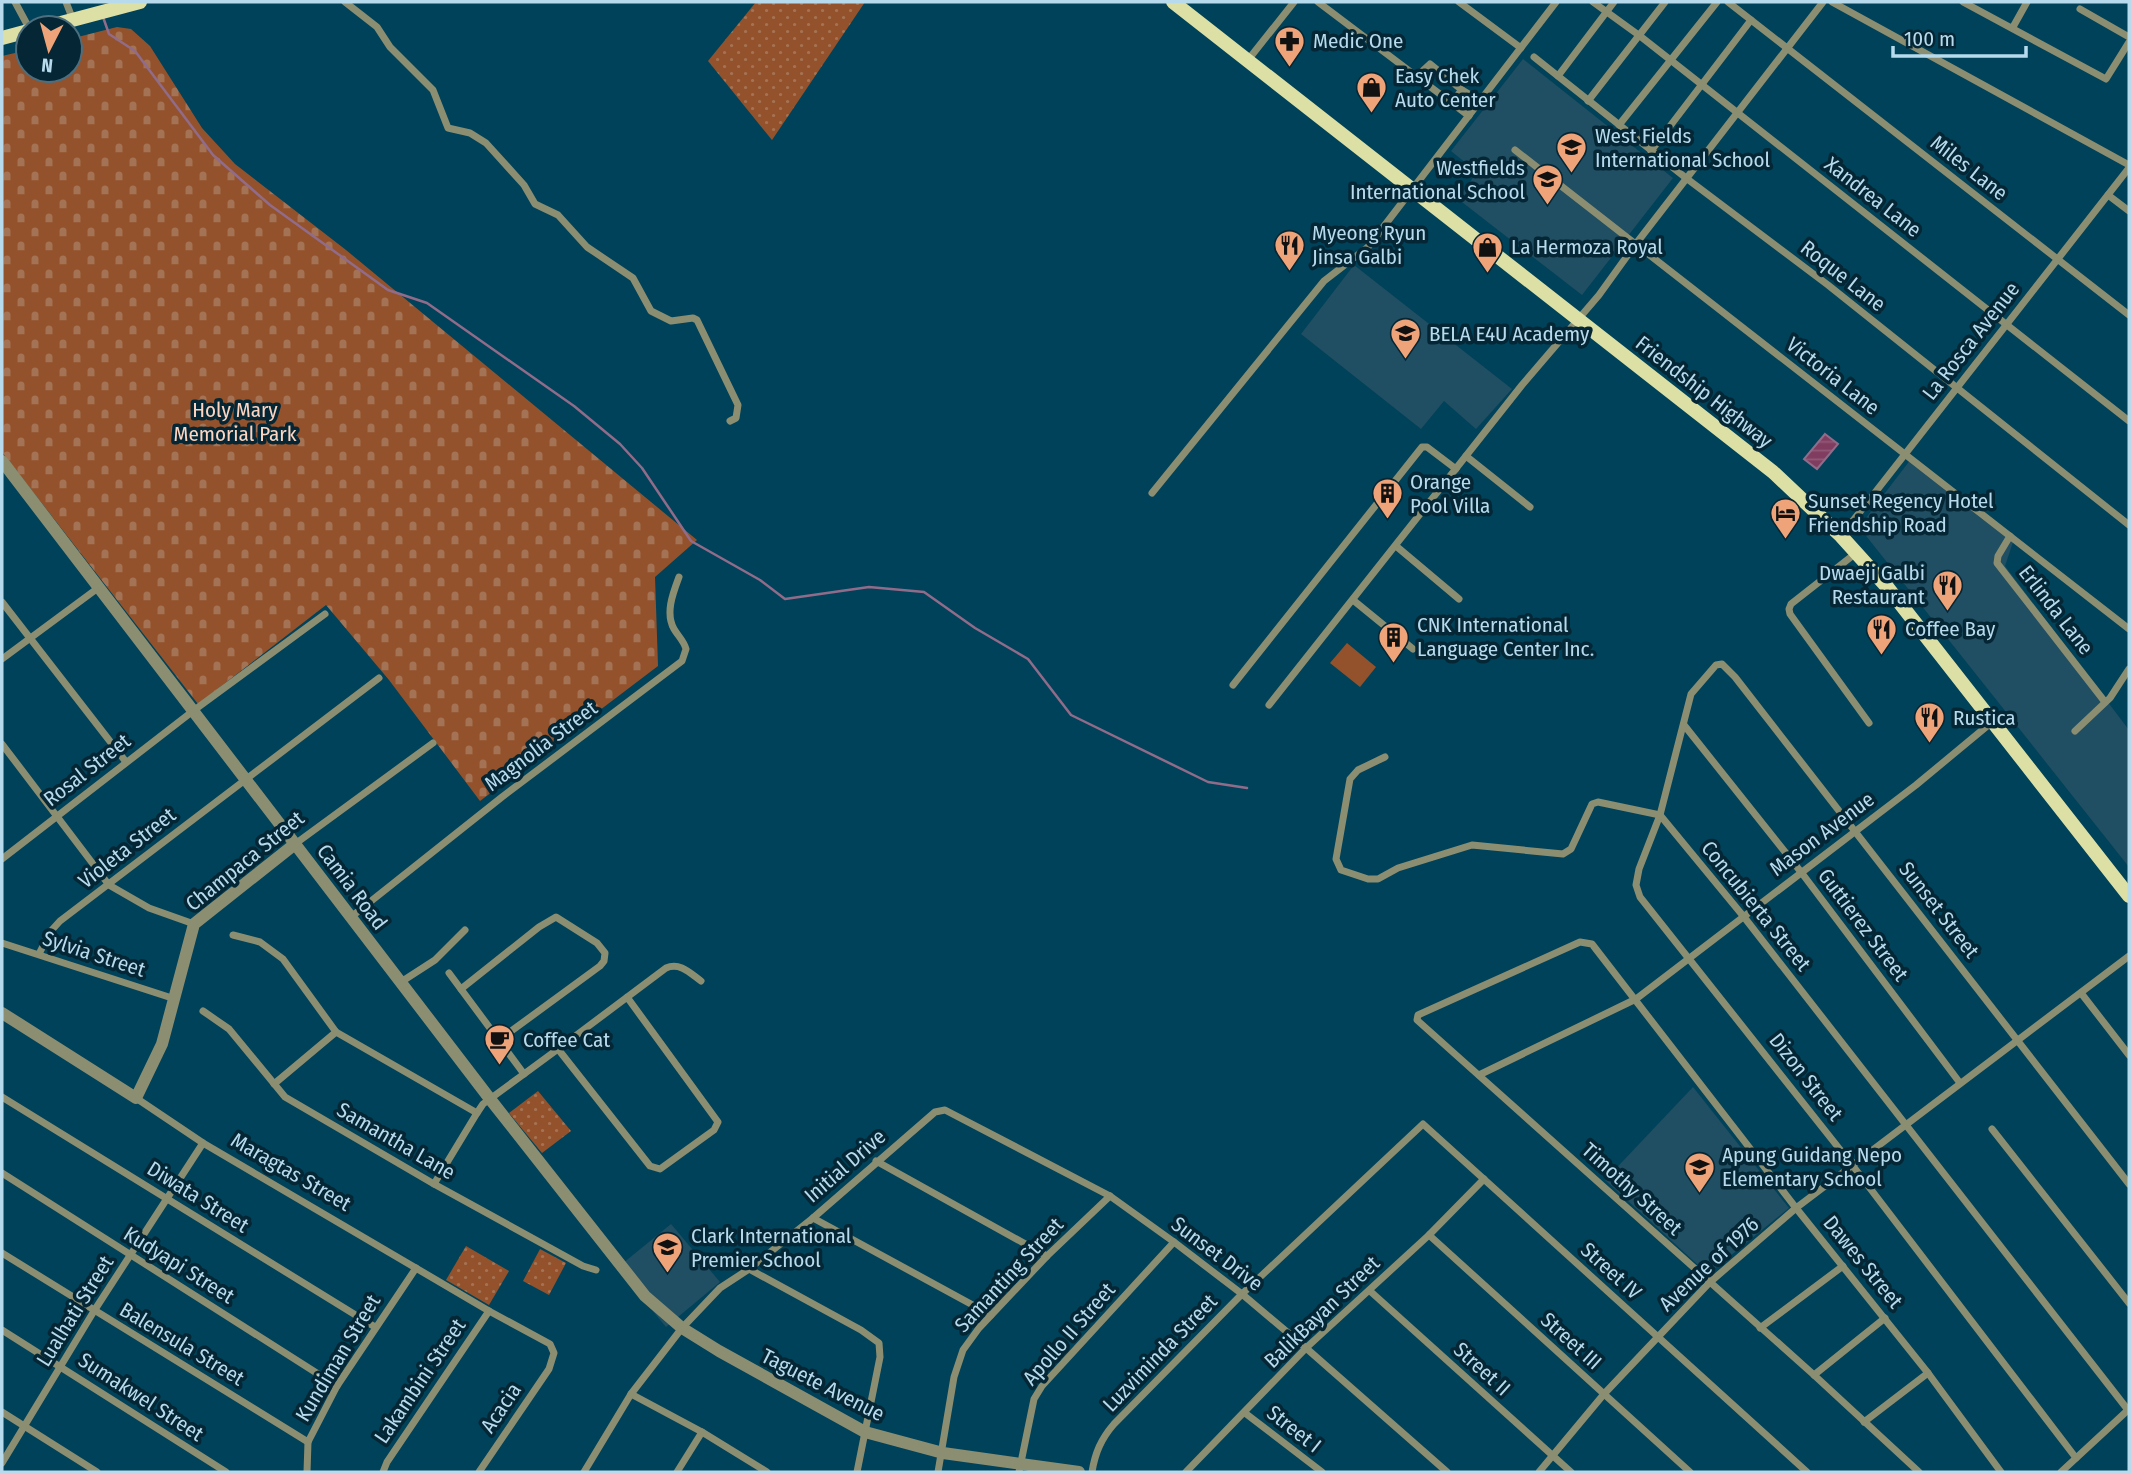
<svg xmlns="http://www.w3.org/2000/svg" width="2131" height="1474" font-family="'Fira Sans Condensed',sans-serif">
  <defs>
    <pattern id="grass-dots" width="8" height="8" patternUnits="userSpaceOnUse" patternTransform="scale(1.75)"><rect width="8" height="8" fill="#93522b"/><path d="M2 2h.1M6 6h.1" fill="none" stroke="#a47254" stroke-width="1.8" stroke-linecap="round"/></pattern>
    <pattern id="cemetery-stones" width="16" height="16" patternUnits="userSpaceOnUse" patternTransform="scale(1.75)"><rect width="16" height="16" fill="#93522b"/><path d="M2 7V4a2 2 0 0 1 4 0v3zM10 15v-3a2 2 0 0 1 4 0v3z" fill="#a47254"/></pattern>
    <pattern id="water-rules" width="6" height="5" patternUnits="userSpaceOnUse" patternTransform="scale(1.75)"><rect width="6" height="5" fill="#813d60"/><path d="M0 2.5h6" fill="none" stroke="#915877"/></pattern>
  </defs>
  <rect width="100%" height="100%" fill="#004259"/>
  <g fill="#204e62">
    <polygon points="1523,59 1673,178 1582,295 1458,199 1477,172 1451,151"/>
    <polygon points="1354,265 1512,389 1476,429 1444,401 1421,429 1301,334"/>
    <polygon points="1911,459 2014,539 2005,566 2129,730 2129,867 1859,527"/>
    <polygon points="1693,1087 1789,1208 1708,1274 1605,1180"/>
    <polygon points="671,1224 720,1282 666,1327 617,1268"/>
  </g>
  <g fill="url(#grass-dots)">
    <polygon points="756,2 865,2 772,140 708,61"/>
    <polygon points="538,1091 571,1131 542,1153 509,1113"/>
    <polygon points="466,1246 509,1271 489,1305 446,1280"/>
    <polygon points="540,1249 566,1263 549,1295 523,1281"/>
  </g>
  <polygon fill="url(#cemetery-stones)" points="117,27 131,29 150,46 202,128 235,164 346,250 697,540 655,577 658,666 480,801 389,680 326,605 198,704 2,452 2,56 28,50 28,70 70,70 70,39"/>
  <polygon fill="#93522b" points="1347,643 1376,667 1360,687 1330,663"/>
  <polygon fill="url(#water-rules)" stroke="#916c8a" stroke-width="2" points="1825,434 1838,444 1817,469 1804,459"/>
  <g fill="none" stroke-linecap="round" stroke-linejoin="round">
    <polyline stroke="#916c8a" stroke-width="2.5" points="103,17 109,34 135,51 213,155 270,205 388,290 427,303 574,406 620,444 642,468 691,541 760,580 785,599 869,587 924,592 975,628 1028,659 1071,715 1208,782 1247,788"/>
    <g stroke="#8c8e72" stroke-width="7">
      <polyline points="15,2 29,28"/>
      <polyline points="66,2 73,20"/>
      <polyline points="345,2 377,27 390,47 433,90 448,128 470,133 486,143 524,185 535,204 558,215 587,247 633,278 651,311 671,321 693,318 697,320 738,405 736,418 730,421"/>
      <polyline points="1318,2 1469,116"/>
      <polyline points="1459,2 1521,48"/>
      <polyline points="1593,2 1640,36 2129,421"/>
      <polyline points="1728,2 2129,315"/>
      <polyline points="1832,2 2129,165"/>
      <polyline points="1963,2 2106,79 2129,42"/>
      <polyline points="2080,9 2129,37"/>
      <polyline points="2013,27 2027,2"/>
      <polyline points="1534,57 1686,178 1828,285 2129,525"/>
      <polyline points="1248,60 1294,2"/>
      <polyline points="1417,76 1430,64 1462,90"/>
      <polyline points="1558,76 1614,2"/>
      <polyline points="1452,101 1462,90 1481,101"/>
      <polyline points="1588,101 1665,2"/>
      <polyline points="1619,125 1717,2"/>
      <polyline points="1515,150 2129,629"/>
      <polyline points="1651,151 1751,20"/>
      <polyline points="2108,195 2129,211"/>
      <polyline points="1466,456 1530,507"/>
      <polyline points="1152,493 1324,281 1368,247 1556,2"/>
      <polyline points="1841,536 2129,168"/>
      <polyline points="2010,536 1998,556 1997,563 2105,702"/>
      <polyline points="1396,546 1459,599"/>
      <polyline points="1856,553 1791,604 1789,609 1790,614 1869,723"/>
      <polyline points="1353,600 1413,649"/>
      <polyline points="2,602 126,762"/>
      <polyline points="2,659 98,588"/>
      <polyline points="1233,685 1422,447 1427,447 1456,469"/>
      <polyline points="1269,705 1522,385 1599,295 1635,245 1823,2"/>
      <polyline points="1684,725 1801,872 1960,1083"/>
      <polyline points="2075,731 2110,698 2129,669"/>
      <polyline points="2,744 109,885 149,908 194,924"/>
      <polyline points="1385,757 1358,770 1350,779 1336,859 1341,870 1368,879 1378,879 1398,868 1472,845 1563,854 1571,849 1592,804 1598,802 1660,815 1744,917 2128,1410"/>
      <polyline points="295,844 433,743"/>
      <polyline points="2,859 193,711 325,614"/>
      <path d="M351,917l151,-120 180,-136 4,-12c-2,-8 -8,-13 -12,-20 -9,-16 -1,-36 5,-52"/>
      <polyline points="233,935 260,942 283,959 336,1032 477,1113 434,1184"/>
      <polyline points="2,943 175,999"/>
      <polyline points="39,954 50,932 60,921 379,678"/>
      <polyline points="449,973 524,1074 558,1049"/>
      <polyline points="401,982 435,960 465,930"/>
      <polyline points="461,989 539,927 556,917 597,943 605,953 604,961 600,966 499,1040"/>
      <polyline points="2081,993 2129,1055"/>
      <path d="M627,997l91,125 -4,8 -54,39 -10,-3 -92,-117 108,-81c14,-6 24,5 35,13"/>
      <polyline points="203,1011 229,1029 285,1097 434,1184 583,1266 596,1270"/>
      <polyline points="1479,1075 1636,999 1916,785 1992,722"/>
      <polyline points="274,1084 336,1032"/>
      <polyline points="2,1097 375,1327"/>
      <polyline points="136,1098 203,1143 489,1311 550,1344 554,1353 549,1369 479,1472"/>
      <polyline points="477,1113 483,1104 524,1074"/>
      <polyline points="1992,1129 2129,1303"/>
      <polyline points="876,1161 1047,1256"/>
      <polyline points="2,1173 337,1386"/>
      <polyline points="813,1218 991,1315"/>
      <polyline points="1429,1235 1690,1472"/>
      <polyline points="2,1253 308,1442"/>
      <polyline points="749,1269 861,1330 879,1343 880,1357 857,1472"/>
      <polyline points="1370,1291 1571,1472"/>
      <polyline points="1760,1328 1843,1266"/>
      <polyline points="2,1330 226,1472"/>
      <polyline points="1814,1375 1885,1318"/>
      <polyline points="631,1394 702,1432 767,1472"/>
      <polyline points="2,1412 97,1472"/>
      <polyline points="1245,1413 1322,1472"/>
      <polyline points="1864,1422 1928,1373"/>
      <polyline points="2076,1458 1853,1166 1640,897 1636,885 1639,869 1660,815 1691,694 1716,665 1722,664 1735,677 2129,1184"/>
      <polyline points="2,1463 94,1311 203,1143"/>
      <polyline points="307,1472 308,1442 337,1386 416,1268"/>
      <polyline points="383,1472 387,1462 489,1311"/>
      <polyline points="584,1472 631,1394 682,1328 720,1288 749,1269 813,1218 935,1112 945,1110 1110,1196 1174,1242 1242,1294 1306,1348 1447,1472"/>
      <polyline points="677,1472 702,1432"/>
      <polyline points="938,1472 954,1377 963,1350 979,1328 1047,1256 1110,1196"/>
      <polyline points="1019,1472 1034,1399 1042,1386 1174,1242"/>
      <path d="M1092,1472c3,-19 9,-33 22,-48l128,-130 181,-170 384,348"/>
      <polyline points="1186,1472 1306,1348 1429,1235 1484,1179"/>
      <polyline points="1539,1472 1604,1394 1709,1283 1796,1208 2129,956"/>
      <polyline points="1919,1472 1814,1375 1465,1063 1417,1020 1418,1015 1580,942 1592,944 1796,1208 1928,1373 2001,1472"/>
      <polyline points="2061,1472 2129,1409"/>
    </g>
    <g stroke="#8c8e72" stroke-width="12">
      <polyline points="2,461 490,1099 645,1296 682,1328 719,1351 865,1432 943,1453 1079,1472"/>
      <polyline points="2,1013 136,1098 162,1044 194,924 295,844"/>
    </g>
    <g stroke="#dde0a5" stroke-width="14">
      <polyline points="1173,2 1773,472 1841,536 1888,588 2129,896"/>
      <polyline points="42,28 140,2"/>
      <polyline points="2,38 28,31"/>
    </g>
  </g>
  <defs>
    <symbol id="pharmacy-pin" viewBox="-11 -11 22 30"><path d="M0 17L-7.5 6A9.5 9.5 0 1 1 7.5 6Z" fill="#efa378" stroke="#052634"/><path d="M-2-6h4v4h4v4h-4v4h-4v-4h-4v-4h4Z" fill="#111"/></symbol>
    <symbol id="shop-pin" viewBox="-11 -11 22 30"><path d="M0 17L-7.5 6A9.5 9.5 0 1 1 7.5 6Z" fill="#efa378" stroke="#052634"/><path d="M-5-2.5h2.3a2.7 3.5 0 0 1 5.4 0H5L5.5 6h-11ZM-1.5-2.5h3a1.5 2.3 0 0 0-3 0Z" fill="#111"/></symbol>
    <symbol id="school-pin" viewBox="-11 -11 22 30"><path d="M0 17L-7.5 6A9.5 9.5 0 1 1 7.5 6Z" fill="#efa378" stroke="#052634"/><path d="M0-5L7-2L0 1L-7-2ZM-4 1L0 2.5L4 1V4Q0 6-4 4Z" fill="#111"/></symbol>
    <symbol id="restaurant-pin" viewBox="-11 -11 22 30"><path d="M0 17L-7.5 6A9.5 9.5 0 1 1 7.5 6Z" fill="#efa378" stroke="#052634"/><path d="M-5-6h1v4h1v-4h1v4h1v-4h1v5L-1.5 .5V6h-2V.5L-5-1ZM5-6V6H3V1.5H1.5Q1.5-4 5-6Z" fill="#111"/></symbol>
    <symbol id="building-pin" viewBox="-11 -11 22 30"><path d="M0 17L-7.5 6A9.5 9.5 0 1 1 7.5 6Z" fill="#efa378" stroke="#052634"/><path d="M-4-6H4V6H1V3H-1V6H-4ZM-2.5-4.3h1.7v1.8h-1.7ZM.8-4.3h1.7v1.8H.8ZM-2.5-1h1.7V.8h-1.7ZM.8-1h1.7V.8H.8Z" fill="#111"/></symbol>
    <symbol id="hotel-pin" viewBox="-11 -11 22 30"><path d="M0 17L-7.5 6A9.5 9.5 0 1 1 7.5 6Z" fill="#efa378" stroke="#052634"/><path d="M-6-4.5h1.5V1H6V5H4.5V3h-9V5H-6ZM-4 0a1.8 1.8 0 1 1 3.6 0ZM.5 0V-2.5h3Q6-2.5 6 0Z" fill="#111"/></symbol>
    <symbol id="cafe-pin" viewBox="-11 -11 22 30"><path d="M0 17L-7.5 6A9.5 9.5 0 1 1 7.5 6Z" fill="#efa378" stroke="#052634"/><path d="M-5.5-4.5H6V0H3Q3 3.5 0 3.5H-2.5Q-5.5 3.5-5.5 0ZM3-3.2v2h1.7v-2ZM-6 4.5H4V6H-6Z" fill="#111"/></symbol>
    <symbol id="university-pin" viewBox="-11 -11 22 30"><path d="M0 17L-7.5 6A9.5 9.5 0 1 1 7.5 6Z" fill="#efa378" stroke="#052634"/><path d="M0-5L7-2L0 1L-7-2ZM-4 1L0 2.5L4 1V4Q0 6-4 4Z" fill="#111"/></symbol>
  </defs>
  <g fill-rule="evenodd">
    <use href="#pharmacy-pin" x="1272" y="24" width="35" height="47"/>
    <use href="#shop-pin" x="1354" y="70" width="35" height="47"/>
    <use href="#school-pin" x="1554" y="130" width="35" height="47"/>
    <use href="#school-pin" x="1530" y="162" width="35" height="47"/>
    <use href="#restaurant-pin" x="1272" y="228" width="35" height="47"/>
    <use href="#shop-pin" x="1470" y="230" width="35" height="47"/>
    <use href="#school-pin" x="1388" y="316" width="35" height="47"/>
    <use href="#building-pin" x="1370" y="476" width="35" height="47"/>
    <use href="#hotel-pin" x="1768" y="496" width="35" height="47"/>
    <use href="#restaurant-pin" x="1930" y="568" width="35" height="47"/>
    <use href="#restaurant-pin" x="1864" y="612" width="35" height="47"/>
    <use href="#building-pin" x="1376" y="620" width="35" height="47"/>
    <use href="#restaurant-pin" x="1912" y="700" width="35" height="47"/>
    <use href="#cafe-pin" x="482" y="1022" width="35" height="47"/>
    <use href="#school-pin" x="1682" y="1150" width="35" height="47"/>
    <use href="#university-pin" x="650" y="1230" width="35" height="47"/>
  </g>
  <g text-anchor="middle" stroke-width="7" stroke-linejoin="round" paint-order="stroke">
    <g font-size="21" fill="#b7dbed" stroke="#052634" text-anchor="start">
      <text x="1313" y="48">Medic One</text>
      <text x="1395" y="83">Easy Chek<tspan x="1395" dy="24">Auto Center</tspan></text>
      <text x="1595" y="143">West Fields<tspan x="1595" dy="24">International School</tspan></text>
      <text x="1525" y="175" text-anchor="end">Westfields<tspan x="1525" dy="24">International School</tspan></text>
      <text x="1312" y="240">Myeong Ryun<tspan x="1312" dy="24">Jinsa Galbi</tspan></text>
      <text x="1511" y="254">La Hermoza Royal</text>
      <text x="1429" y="341">BELA E4U Academy</text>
      <text x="1410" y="489">Orange<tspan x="1410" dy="24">Pool Villa</tspan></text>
      <text x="1808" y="508">Sunset Regency Hotel<tspan x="1808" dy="24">Friendship Road</tspan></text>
      <text x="1925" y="580" text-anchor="end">Dwaeji Galbi<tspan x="1925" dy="24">Restaurant</tspan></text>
      <text x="1417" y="632">CNK International<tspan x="1417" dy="24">Language Center Inc.</tspan></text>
      <text x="1905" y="636">Coffee Bay</text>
      <text x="1953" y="725">Rustica</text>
      <text x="523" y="1047">Coffee Cat</text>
      <text x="1722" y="1162">Apung Guidang Nepo<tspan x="1722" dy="24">Elementary School</tspan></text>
      <text x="691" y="1243">Clark International<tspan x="691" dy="24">Premier School</tspan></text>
    </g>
    <g font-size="21" fill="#b7dbed" stroke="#052634">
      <text transform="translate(1969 168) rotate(38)" y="7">Miles Lane</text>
      <text transform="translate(1873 197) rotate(38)" y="7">Xandrea Lane</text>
      <text transform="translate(1843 276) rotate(38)" y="7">Roque Lane</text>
      <text transform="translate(1971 341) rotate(-52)" y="7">La Rosca Avenue</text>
      <text transform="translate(1833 376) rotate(38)" y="7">Victoria Lane</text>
      <text transform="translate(1704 392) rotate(38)" y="7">Friendship Highway</text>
      <text transform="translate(2056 610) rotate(52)" y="7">Erlinda Lane</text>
      <text transform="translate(541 746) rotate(-37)" y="7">Magnolia Street</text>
      <text transform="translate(87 770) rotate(-38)" y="7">Rosal Street</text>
      <text transform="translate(1822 834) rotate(-37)" y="7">Mason Avenue</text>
      <text transform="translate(127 848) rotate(-38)" y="7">Violeta Street</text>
      <text transform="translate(245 861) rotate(-39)" y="7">Champaca Street</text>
      <text transform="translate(352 887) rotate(53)" y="7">Camia Road</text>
      <text transform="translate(1756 906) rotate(51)" y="7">Concubierta Street</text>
      <text transform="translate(1939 910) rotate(52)" y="7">Sunset Street</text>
      <text transform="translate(1863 925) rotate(53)" y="7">Guttierez Street</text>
      <text transform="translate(94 954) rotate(18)" y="7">Sylvia Street</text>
      <text transform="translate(1806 1077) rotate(52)" y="7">Dizon Street</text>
      <text transform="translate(396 1141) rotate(30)" y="7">Samantha Lane</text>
      <text transform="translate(845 1166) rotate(-41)" y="7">Initial Drive</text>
      <text transform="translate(291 1172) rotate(30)" y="7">Maragtas Street</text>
      <text transform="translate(1632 1189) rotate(42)" y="7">Timothy Street</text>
      <text transform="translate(198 1197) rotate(32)" y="7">Diwata Street</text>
      <text transform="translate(1217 1254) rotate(37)" y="7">Sunset Drive</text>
      <text transform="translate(1863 1262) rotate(51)" y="7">Dawes Street</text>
      <text transform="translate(1709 1264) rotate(-43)" y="7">Avenue of 1976</text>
      <text transform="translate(179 1265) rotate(32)" y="7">Kudyapi Street</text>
      <text transform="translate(1611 1271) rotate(42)" y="7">Street IV</text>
      <text transform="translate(1009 1275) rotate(-47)" y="7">Samanting Street</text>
      <text transform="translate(75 1311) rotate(-58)" y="7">Lualhati Street</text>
      <text transform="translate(1322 1312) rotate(-44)" y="7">BalikBayan Street</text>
      <text transform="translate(1069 1334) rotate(-49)" y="7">Apollo II Street</text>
      <text transform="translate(1571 1341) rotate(42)" y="7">Street III</text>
      <text transform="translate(182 1344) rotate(31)" y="7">Balensula Street</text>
      <text transform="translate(1160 1353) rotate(-46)" y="7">Luzviminda Street</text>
      <text transform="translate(338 1358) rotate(-59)" y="7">Kundiman Street</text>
      <text transform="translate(1482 1369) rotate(42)" y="7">Street II</text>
      <text transform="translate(420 1381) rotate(-56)" y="7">Lakambini Street</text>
      <text transform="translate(823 1385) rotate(27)" y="7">Taguete Avenue</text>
      <text transform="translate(141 1397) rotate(33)" y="7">Sumakwel Street</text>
      <text transform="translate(501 1408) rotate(-56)" y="7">Acacia</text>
      <text transform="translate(1294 1429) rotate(38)" y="7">Street I</text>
    </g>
    <g font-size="21" fill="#fdd5c0" stroke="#052634">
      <text x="235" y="417">Holy Mary<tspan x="235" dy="24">Memorial Park</tspan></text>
    </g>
  </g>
  <rect width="2131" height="1474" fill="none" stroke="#b7dbed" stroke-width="7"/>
  <g transform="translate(49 49) rotate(186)"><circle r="33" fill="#052634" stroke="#4c6e7e" stroke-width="2"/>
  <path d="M0-5L12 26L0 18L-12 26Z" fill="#efa378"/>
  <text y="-10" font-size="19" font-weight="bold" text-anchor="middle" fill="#b7dbed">N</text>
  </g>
  <path d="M1893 46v10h133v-10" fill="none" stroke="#b7dbed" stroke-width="3.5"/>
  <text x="1904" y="46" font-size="21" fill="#b7dbed" stroke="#052634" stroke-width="5" paint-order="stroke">100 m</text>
</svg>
